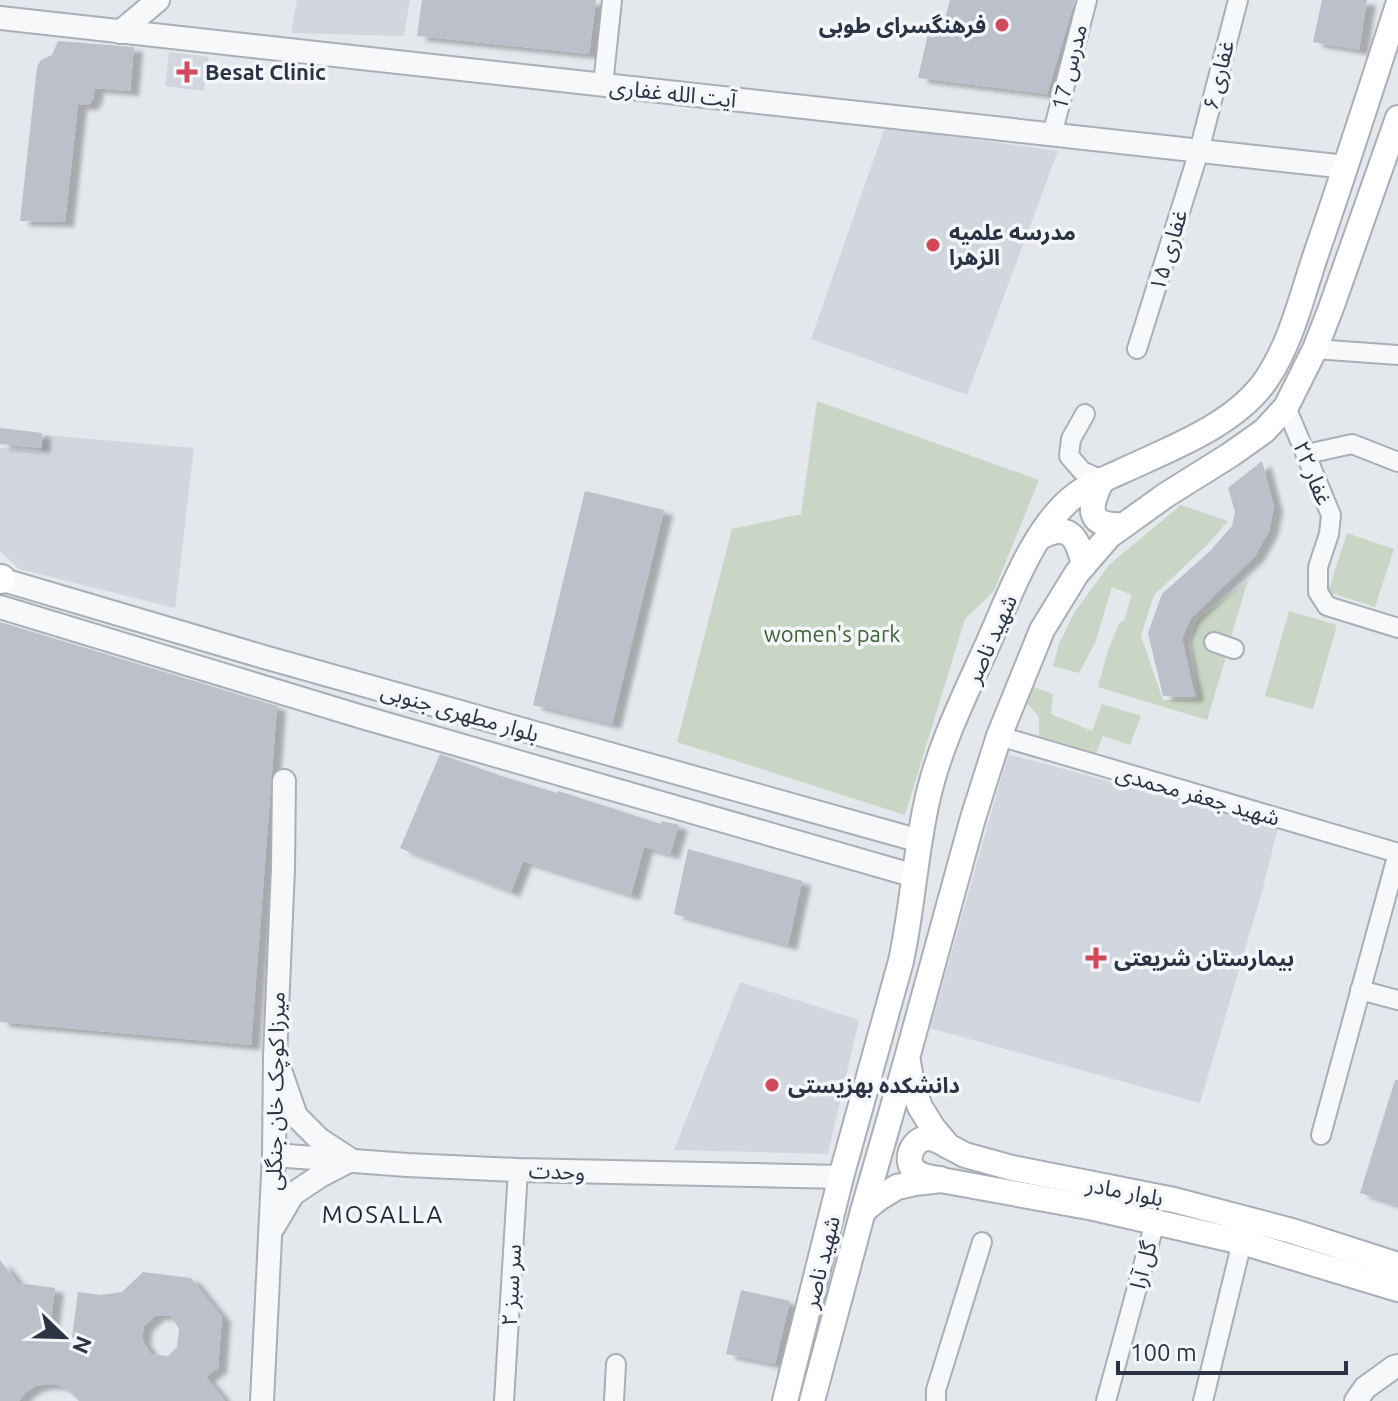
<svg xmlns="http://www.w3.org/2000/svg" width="1398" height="1401" font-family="Ubuntu,'Noto Sans Arabic',sans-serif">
  <defs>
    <filter id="shadow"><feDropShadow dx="9" dy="5" stdDeviation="2" flood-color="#0004"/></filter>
  </defs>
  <rect width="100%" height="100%" fill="#e4e7ec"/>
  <g fill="#d2d6de">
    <polygon points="297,0 410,0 404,36 291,33"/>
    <polygon points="169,52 209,57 204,91 165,86"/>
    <polygon points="885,127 1058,151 967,395 811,339"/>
    <polygon points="45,435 194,448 175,608 19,569 0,551 0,448 41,452"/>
    <polygon points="1008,754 1278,827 1263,888 1200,1103 930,1028"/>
    <polygon points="740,982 859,1020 828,1154 674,1150"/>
  </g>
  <g fill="#c9d6c5">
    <polygon points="817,401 1039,480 994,591 965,619 905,815 677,742 732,529 801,514"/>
    <polygon points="1181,505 1228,521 1207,545 1154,595 1141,636 1163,700 1199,699 1190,641 1197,621 1248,580 1230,640 1212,632 1207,650 1226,657 1207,720 1098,687 1108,650 1119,624 1124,620 1132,595 1112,587 1095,643 1079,673 1053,666 1059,644 1074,613 1110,564"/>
    <polygon points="1347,533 1394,549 1375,607 1328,592"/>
    <polygon points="1289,611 1337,625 1313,709 1265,696"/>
    <polygon points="1031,686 1053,694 1051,714 1092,731 1102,704 1141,716 1130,745 1103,736 1096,753 1039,736 1039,717 1026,702"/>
  </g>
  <g fill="#bbc0ca" fill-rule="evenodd" filter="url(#shadow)">
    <polygon points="422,0 596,0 589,54 417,36"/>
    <polygon points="950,0 1075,0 1047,94 918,78 929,29 942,31"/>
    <polygon points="1322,0 1367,0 1359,50 1313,42"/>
    <polygon points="58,41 134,47 130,91 95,88 93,99 89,105 78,105 65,222 20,221 37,67 41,60 52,55"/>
    <polygon points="0,428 42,433 41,448 0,444"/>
    <polygon points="1262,461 1274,507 1269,531 1255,556 1191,618 1182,638 1195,697 1163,696 1148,633 1162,594 1210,551 1232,526 1235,512 1228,488"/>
    <polygon points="585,491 664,510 612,724 533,705"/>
    <polygon points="0,622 277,706 251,1045 0,1022"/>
    <polygon points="440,754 501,776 557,793 558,791 661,824 662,821 679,825 670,854 644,847 631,895 523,861 511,892 400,848"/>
    <polygon points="688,849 802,881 788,945 674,914"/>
    <polygon points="1395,1080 1398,1080 1398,1205 1360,1193"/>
    <path d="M0,1260l18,23 37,5 -6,48 23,2 6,-46 23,3 21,-3 21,-20 48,6 31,39 -4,51 -12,9 19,24h-146l-11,-11 -10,-5 -11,-1 -11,2 -10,6 -7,9h-19zM156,1315l15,1 8,13 -2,18 -9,9 -17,-2 -9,-14 2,-14z"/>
    <polygon points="741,1290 790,1301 775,1364 726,1354"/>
  </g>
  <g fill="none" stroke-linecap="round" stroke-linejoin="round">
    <defs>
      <g id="minor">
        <polyline points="603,85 612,0"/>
        <polyline points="1052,135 1087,0"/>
        <polyline points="1137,349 1199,151 1238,0"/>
        <polyline points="1315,349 1398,355"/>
        <polyline points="1286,407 1331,515 1329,534 1318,567 1318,592 1327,606 1398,628"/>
        <polyline points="1085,414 1071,439 1069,456 1082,471 1102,480"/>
        <polyline points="1307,454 1352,444 1398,462"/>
        <polyline points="1214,642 1234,649"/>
        <polyline points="999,736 1398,853"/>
        <polyline points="1360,990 1398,1000"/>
        <polyline points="1321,1135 1398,853"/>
        <polyline points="504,1401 518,1170"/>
        <polyline points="614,1401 616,1364"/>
        <polyline points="936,1401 936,1390 982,1242"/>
        <polyline points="1106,1401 1155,1222"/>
        <polyline points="1203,1401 1242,1242"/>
      </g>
      <g id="tertiary">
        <polyline points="0,18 1346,167"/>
        <polyline points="120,32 158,0"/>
        <polyline points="0,579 264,657 920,841"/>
        <polyline points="0,607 362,717 915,876"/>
        <polyline points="274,1155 407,1165 518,1170 841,1177"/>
        <polyline points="274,1226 293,1194 320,1176 351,1160 319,1139 296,1116 281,1073"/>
        <polyline points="262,1401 274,1155 275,1057 283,868 284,781"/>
        <polyline points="1356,1401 1365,1388 1394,1367 1398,1366"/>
      </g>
      <g id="secondary">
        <path d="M1102,480c-14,28 -16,47 22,45"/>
        <path d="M1040,537c30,-15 37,0 44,28"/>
        <polyline points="908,1062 912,1085 920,1107 933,1128 948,1146 965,1155 1012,1168 1174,1200 1292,1231 1398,1265"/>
        <path d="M940,1179c-8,-1 -19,-2 -25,-8 -12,-11 -2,-34 15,-33 6,1 13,5 18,8"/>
        <polyline points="863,1211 879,1198 897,1187 915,1183 941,1180 1094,1208 1242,1242 1398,1289"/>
        <path d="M785,1401l56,-224 60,-216c11,-51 14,-104 25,-155 11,-55 37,-107 60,-158 22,-48 47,-122 91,-154 12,-9 28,-15 43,-22 49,-23 114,-46 146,-92 25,-37 35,-81 49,-123 29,-84 56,-168 83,-252"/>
        <polyline points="812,1401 863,1211 907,1058 973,818 999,736 1042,630 1077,573 1109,536 1166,495 1230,455 1264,431 1286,407 1315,349 1331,308 1398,118"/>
      </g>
      <polyline id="primary" points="0,579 1,579"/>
    </defs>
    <use href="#minor" stroke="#a9aeb7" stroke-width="22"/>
    <use href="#tertiary" stroke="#a9aeb7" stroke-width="26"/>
    <use href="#secondary" stroke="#a9aeb7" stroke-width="28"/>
    <use href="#primary" stroke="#a3abb8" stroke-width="32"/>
    <use href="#minor" stroke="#f7f8fa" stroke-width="18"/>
    <use href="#tertiary" stroke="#f7f8fa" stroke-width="22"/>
    <use href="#secondary" stroke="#fff" stroke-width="24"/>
    <use href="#primary" stroke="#fff" stroke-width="28"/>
  </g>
  <g fill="#d1495b" stroke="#f4f6f9" stroke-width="3">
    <circle cx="1002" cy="25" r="8"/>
    <path d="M183 60h8v8h8v8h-8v8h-8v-8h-8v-8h8z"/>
    <circle cx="933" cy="245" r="8"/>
    <path d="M1092 946h8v8h8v8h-8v8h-8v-8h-8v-8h8z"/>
    <circle cx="772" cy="1085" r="8"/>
  </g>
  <g text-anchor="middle" stroke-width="7" stroke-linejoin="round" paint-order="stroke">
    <g font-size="22" font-weight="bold" fill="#2b3445" stroke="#f4f6f9" text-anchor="start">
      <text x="986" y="33" text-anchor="end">فرهنگسرای طوبی</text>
      <text x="205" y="80">Besat Clinic</text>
      <text x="949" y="240">مدرسه علمیه<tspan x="949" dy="25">الزهرا</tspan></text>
      <text x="1114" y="966">بیمارستان شریعتی</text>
      <text x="788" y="1093">دانشکده بهزیستی</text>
    </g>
    <g font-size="22" fill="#2b3445" stroke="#f4f6f9">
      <text transform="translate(1069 67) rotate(-76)" y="8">مدرس 17</text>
      <text transform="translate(1218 75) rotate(-76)" y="8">غفاری ۶</text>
      <text transform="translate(673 93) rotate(6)" y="8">آیت الله غفاری</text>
      <text transform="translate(1168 250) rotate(-73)" y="8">غفاری ۱۵</text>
      <text transform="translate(1313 473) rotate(68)" y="8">غفار ۲۲</text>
      <text transform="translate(991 639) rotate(-66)" y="8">شهید ناصر</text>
      <text transform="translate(460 712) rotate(16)" y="8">بلوار مطهری جنوبی</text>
      <text transform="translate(1198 795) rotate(16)" y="8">شهید جعفر محمدی</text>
      <text transform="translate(275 1091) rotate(-89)" y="8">میرزا کوچک خان جنگلی</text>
      <text transform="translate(557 1171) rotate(2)" y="8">وحدت</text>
      <text transform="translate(1125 1191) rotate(11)" y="8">بلوار مادر</text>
      <text transform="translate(821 1262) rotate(-76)" y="8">شهید ناصر</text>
      <text transform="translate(1143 1265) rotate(-75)" y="8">گل آرا</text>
      <text transform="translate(511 1285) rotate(-87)" y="8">سر سبز ۲</text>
    </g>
    <g font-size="22" fill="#3f6138" stroke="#f4f6f9">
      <text x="832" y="642">women's park</text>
    </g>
    <g font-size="24" letter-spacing="2" fill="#1d2536" stroke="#f4f6f9">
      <text x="383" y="1223">MOSALLA</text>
    </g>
  </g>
  <g transform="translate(64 1337) rotate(113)" stroke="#f4f6f9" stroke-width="6" paint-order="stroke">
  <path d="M0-6L14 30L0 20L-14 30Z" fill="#2b3445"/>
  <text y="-12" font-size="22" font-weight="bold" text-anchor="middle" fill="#2b3445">N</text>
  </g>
  <path d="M1118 1361v12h228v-12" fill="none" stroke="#2b3445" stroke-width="4"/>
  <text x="1130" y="1361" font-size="24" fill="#2b3445" stroke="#f4f6f9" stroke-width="6" paint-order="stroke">100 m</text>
</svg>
